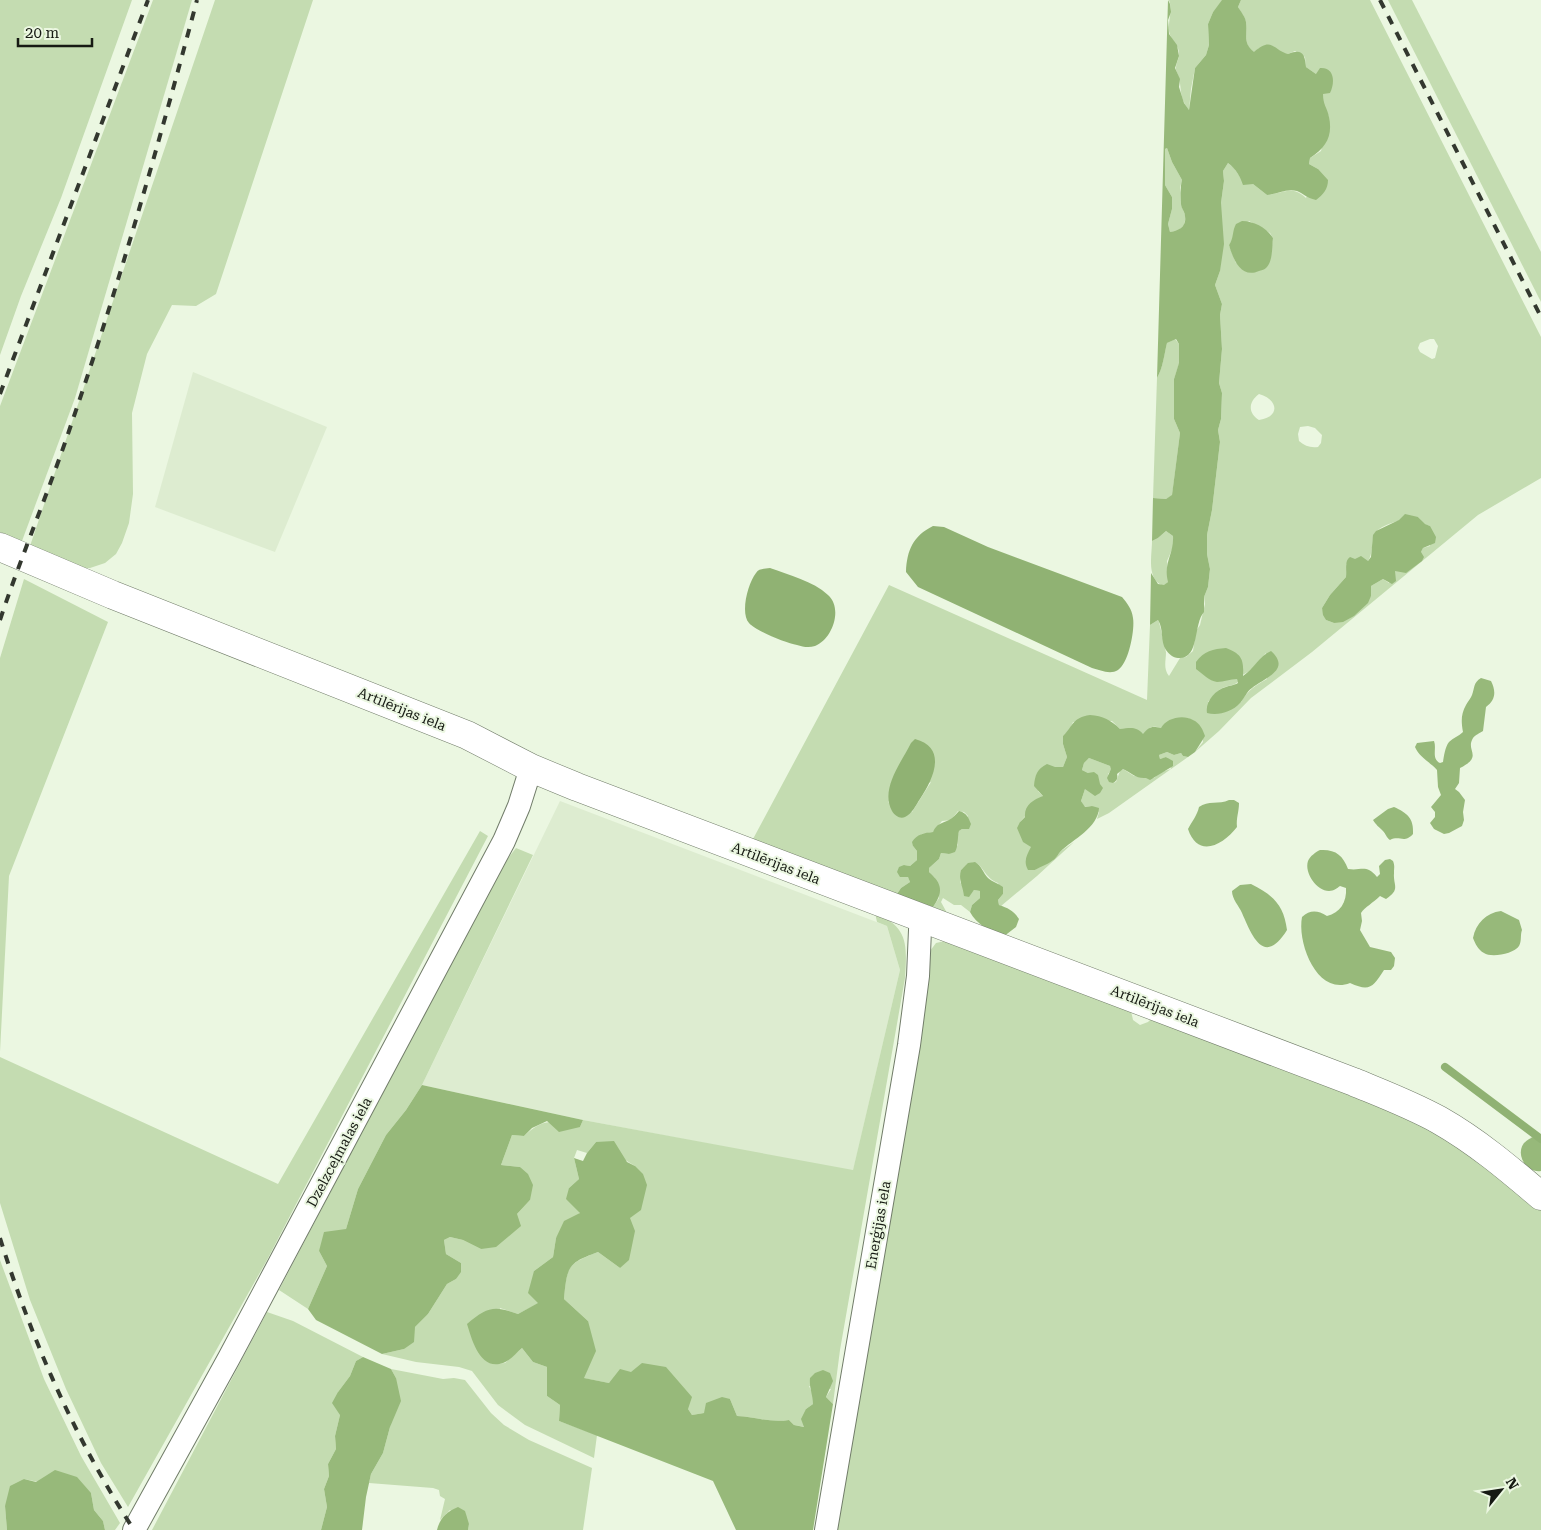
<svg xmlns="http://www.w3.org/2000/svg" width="1541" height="1530" font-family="'Roboto Serif',serif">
  <rect width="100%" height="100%" fill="#ebf7e1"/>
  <g fill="#ddecd0">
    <polygon points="193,372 327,427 275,552 155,507"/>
    <polygon points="560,801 887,926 900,970 853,1171 583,1120 422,1085"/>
  </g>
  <g fill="#c4dcb1" fill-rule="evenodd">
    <polygon points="0,0 132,0 61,198 21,296 0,355"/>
    <polygon points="153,0 192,0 75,398 22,541 0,532 0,406"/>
    <polygon points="215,0 313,0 216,294 196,306 172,305 147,354 132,413 133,494 129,523 122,543 116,554 105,563 90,568 77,568 30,546"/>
    <path d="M1169,0h53v1l-9,11 -5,12 1,21 -3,10 -11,13 -4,21 -2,21c-10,-13 -7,-19 -10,-32 -1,-4 -4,-8 -3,-11 0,-4 3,-8 3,-12 1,-10 -9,-15 -10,-24 -1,-11 4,-21 0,-31z"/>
    <path d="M1241,0h129l171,337v141l-63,37 -166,137 -61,46 -32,33 -24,21 8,-10c-1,-14 -2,-19 -16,-24l-26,10c-10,-3 -12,-1 -18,7l-23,-6 -8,-8 -39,1 -3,7 -7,7v8l4,13 -4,10h-8l-17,24 5,5 -23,26 11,25 4,23 8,-6 9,-3 9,-10 13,-9 -37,34 -36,30 -2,-1 -1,-5 5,-6 -5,-11c-18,-6 -16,-33 -37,-13l-1,12 9,14 5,-6 6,1v7l-8,7 -2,7 -9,-7h-7l-11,-7 -2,4 6,11 -14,-6 6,-9 -4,-20 -6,-6v-4l10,-9 2,-6 8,1 9,-9 -1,-7 2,-7 3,-2 6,-13 -4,-4 -6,-1 -7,9 -9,1 -9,11 -11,2 -9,12 4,5v9l-7,6 -6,-1 6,17 -9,6 -4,6 -144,-55 136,-254 258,115 3,-75 8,-5c2,3 7,28 8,32 0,9 -3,16 3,24l11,-18 6,-1 7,-6 3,-20 4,-6 5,-21 -1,-7 4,-10 2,-18 -3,-15v-19l5,-25 8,-68 -2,-12 3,-11 1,-26 -3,-10 3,-34 -2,-34 2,-11 -7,-19 5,-14 1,-68 3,-22 -1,-10 5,-8 6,5 6,9 13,7 14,11c17,-2 25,-10 39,3l12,-29 -9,-5 1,-6 11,-7 8,-34 -6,-13v-10l-7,-20 -10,-7 -1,-10 -10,-6 -7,3 -29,-6 -5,5c-12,-11 -6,-18 -8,-31 -1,-5 -5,-10 -8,-15zM1249,221l21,12 3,5 -3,23 -34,2 -7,-18zM1430,339h4l4,7 -3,12 -3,1 -12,-7 -2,-4 2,-5zM1259,394c19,5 22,23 0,26 -11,-7 -11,-18 0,-26zM1308,426l7,2 7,7 -1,8 -3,4c-8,1 -13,-1 -19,-6l-1,-7 2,-7zM1418,517l6,7 6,2v20l-7,2 -2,4 -23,19h-3l-6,12 -6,-4 -12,7v10l-37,27 -8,-3 -4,-12 8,-13 16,-18v-13l9,-5 13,2c4,-5 4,-16 5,-23 2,-14 33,-19 45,-21zM1266,653l1,26c-11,6 -19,11 -26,23h-33c5,-6 10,-13 17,-15 5,-2 8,-1 13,-5l-1,-3h-9c22,-4 23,-10 38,-26zM931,782l-19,30 -24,-10z"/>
    <polygon points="1388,0 1412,0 1541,252 1541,302"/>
    <polygon points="1167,148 1172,162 1182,180 1180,188 1182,198 1181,205 1186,217 1184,225 1178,231 1170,232 1168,224 1172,209 1172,197 1165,185 1165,149"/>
    <path d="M1175,339l4,5v20l-5,15v40l6,14 -8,63 -6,3 -13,-1 4,-120c6,-10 7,-24 10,-35z"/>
    <path d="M1166,531l7,5 1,9 -7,16 1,21 -4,4c-18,-6 -12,-30 -12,-45l6,-3z"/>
    <polygon points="24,579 108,622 9,876 0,1052 0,658"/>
    <polygon points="1167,752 1174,755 1181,753 1183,756 1188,757 1109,813 1097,819 1099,812 1092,806 1084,807 1081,801 1085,789 1088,773 1082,770 1084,763 1089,758 1110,766 1112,769 1108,774 1113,783 1116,782 1120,771 1123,769 1134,776 1154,778 1161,772 1171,769 1167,757 1160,759 1159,755"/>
    <polygon points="480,831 488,836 267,1260 128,1507 101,1463 66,1389 30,1300 0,1203 0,1057 278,1184"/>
    <polygon points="516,848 533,855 422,1085 406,1110 386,1135 358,1189 346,1229 319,1251 327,1266 308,1309 279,1290 457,951 505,862"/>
    <path d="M875,913c34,14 32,33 30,65l-65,372 -7,54 -7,-7 5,-8 -22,-3 4,9v9l-7,5 -1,18 -11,-2 -5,-5c-19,3 -33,-3 -52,-4l-7,-17 -26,14 -12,2 -4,-6 -57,-37 -22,11 -26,-5 5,-57 -24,-22c3,-33 3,-35 34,-47l22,16 10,-50 5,-52 -39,-24 -9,11 -10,-3 -3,8 5,21 -10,9 11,25 -24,25 -3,19 -19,14 5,32 -21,11 -18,-6 -4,56 9,-1 17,-15 11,14 14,5v29l13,9 -1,16 38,14 -3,23 -69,-33 -27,-20 -26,-34 -13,-4 -43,-5 -34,-8 22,-5 11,-22 13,-13 19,-30 9,-5 5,-16 -15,-9 -2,-14 6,-3 13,3 18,9 36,-35 13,-14 -10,-33 -19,-2 11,-30 12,1c22,-20 29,-14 56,-9l3,-7 270,50 47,-200 -13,-44 -10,-4z"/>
    <polygon points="945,941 964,949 1016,963 1131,1011 1133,1020 1140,1025 1148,1022 1152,1018 1419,1120 1541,1206 1541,1530 833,1530 930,951 936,943"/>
    <polygon points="0,1260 44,1379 81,1456 120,1523 115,1530 105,1530 103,1521 94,1510 91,1493 24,1479 5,1506 7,1530 0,1530"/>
    <polygon points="267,1312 293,1321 363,1357 356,1361 350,1376 338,1392 340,1415 335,1436 336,1449 328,1464 329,1476 324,1489 327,1507 321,1530 152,1530"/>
    <polygon points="391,1369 443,1379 454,1378 465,1380 491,1413 504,1425 529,1440 592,1468 583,1530 468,1530 469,1524 450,1510 440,1520 445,1499 440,1496 439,1490 433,1488 369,1483 371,1474 383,1453 390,1427 396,1378"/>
  </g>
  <g fill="#97b97a" fill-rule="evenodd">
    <path d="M1168,0l2,4 1,8 -3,8 1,14 8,11 2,11 -4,12 5,11 -1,8 5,16 5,7 6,-42 11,-13 3,-10 -1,-21 5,-12 9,-12h19l-3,7c3,5 7,9 8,15 2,13 -4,20 8,30 18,-16 19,-2 34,2 14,-6 17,0 18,13l10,7 4,-6c15,-1 15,15 10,25l-7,1c0,11 4,13 6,23 4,19 -3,31 -19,41l-1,6 9,5 10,11c0,9 -5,15 -12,20 -10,-2 -13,-7 -19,-9 -10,-3 -20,3 -30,4l-14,-11 -10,1c-3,-9 -7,-16 -15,-22l-5,8 1,10 -3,22 3,41 -4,27 -5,14 7,19 -2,11 2,34 -3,34 3,10 -1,26 -3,11 2,12 -8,68 -5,25v19l3,15 -2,18 -4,10v15c-11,12 -4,48 -26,46 -5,0 -9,-4 -12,-8 -6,-9 -2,-21 -8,-30l-8,5 1,-52 7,11 6,1 4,-3c-5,-20 6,-27 5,-46l-7,-5 -8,7 -6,3 1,-43 13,1 6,-4 8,-62 -6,-14v-40l5,-16v-19l-3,-5 -9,4c-3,12 -4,25 -10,35zM1167,148l5,14 10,18c-2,7 -1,17 -1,24 0,4 4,8 4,12 2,10 -6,15 -15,16l-2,-8 4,-15v-12l-7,-12v-36z"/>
    <path d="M1242,221c12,0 25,7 31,17 -1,8 0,24 -7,30 -2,2 -5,2 -7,3 -18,8 -26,-12 -30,-26 5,-7 3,-14 7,-21z"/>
    <path d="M1405,514l13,3 7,7 5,2 6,11 -1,6 -12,5 -2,4 3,5 -2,4 -16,12 -11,-2 1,10 -4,3 -9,-5 -12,7v10l-3,7 -14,13 -11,6 -9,1 -8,-3 -3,-5 -1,-7 8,-13 16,-18c1,-7 -2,-16 4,-20l5,2 6,-3 7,5 3,-4 2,-22 3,-4 23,-11z"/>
    <path d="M1226,648c16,6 18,12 17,28 11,-7 16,-20 28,-25 21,19 -7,27 -19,37 -6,4 -7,10 -12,15 -8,9 -22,13 -33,10 -2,-11 8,-23 19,-26 4,-2 7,-1 12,-4l-1,-4c-7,0 -13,3 -20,3 -8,-1 -14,-8 -21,-13v-7c8,-11 17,-13 30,-14z"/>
    <path d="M1481,678l10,3c5,10 5,19 -5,26l-3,24c-3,2 -8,4 -10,7 -8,13 11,18 -13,30l-1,15 -4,6 4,3 6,8 -2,12 1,8 -2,6 -13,7 -5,1 -10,-5 -4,-6 5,-6v-5l-4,-5 10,-12 -3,-8 -1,-17c-7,-8 -18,-13 -22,-23l2,-4 17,-2c3,8 -3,17 6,22l3,-1c1,-6 2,-15 6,-20 4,-4 10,-6 14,-10 -2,-11 -2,-18 3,-27 2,-4 5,-7 6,-10 3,-8 1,-12 9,-17z"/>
    <path d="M1090,715c13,1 21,5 30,14 10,-1 16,-3 23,5 6,-7 8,-8 18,-6 5,-10 22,-14 32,-8 7,3 10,10 12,16l-10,16 -7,5 -5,-1 -2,-3 -7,2 -7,-3 -8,3 1,4 6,-2 7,4v5l-23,14 -4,-2c-10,1 -14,-5 -23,-9l-6,5c1,4 0,7 -4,9l-4,-1 -2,-4 4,-9 -1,-3 -21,-8 -5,5 -2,7 6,3 6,-1 4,3 2,9 3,4 -3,5 -5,3 -10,-7 -4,12 4,6 7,-1 7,2c-1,20 -26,31 -39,44 -2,2 -4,7 -8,9 -5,4 -11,5 -17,9h-7c-5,-9 -1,-15 3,-23l-8,-5 -6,-14 3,-6 5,-5c-1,-12 8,-17 18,-21l-9,-10c1,-11 3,-17 13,-22l8,3h8l4,-10 -4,-13v-8c11,-11 9,-18 27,-21z"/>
    <path d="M1229,800h5l5,3c0,9 -3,15 -2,24 -14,18 -39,32 -49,2 4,-8 9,-13 11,-22 9,-7 20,-2 30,-7z"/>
    <path d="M1394,807c13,6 20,11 19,27 -9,10 -13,1 -23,6 -4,-3 -4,-6 -7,-9 -4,-4 -7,-6 -10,-11l15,-11z"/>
    <path d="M959,811c8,2 9,6 12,13l-2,5h-7l-3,2c-2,8 0,13 -4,21l-6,2 -8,-1 -2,6 -10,9v4c14,12 14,21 4,35l-36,-13 4,-6 9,-6 -2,-5h-8l-3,-5 2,-5 5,-2 6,1 7,-6v-9l-4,-5 -1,-4c5,-8 12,-9 21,-10 4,-9 8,-8 16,-12 4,-2 7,-6 10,-9z"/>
    <path d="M1320,850c15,-1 23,5 28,19 14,2 18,-5 29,8l3,-3 -1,-8 6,-6 5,-1 3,2c2,5 1,7 1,12 -1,13 7,16 -8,26l-6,-3c-7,7 -15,11 -19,17l1,8 -2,9 10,17 21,5 4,6 -1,8 -3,4h-7c-11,17 -14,22 -34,13 -33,13 -53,-40 -48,-66 8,-7 15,-7 25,-1 13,-3 20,-14 19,-28l-6,-2c-3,2 -6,5 -11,5 -12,0 -25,-18 -21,-30 2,-5 8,-9 12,-11z"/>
    <path d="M975,862c7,4 8,11 13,16 4,4 10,5 15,9v7l-5,6 1,5c9,3 15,6 20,14l-3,8 -13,10c-12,-5 -27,-13 -33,-25l2,-7 8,-7v-7l-6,-1 -5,7 -5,-1c-1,-10 -6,-16 -3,-26l7,-7z"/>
    <path d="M1251,884c22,11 33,21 36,46 -23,37 -35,6 -45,-17 -3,-7 -10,-14 -10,-22l8,-6z"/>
    <path d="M1501,911l18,9 3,10c-2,5 0,11 -3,16 -5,8 -28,12 -35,7 -6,-3 -9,-10 -11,-15 3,-15 13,-25 28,-27z"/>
    <polygon points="422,1085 583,1120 580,1127 559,1132 547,1121 532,1128 524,1136 512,1135 501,1165 520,1167 528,1174 533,1185 530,1200 517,1214 521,1226 496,1247 481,1249 463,1240 450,1237 444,1240 446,1254 461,1263 461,1272 456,1279 447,1284 428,1314 415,1327 414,1342 404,1349 382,1354 316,1320 308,1309 327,1266 319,1251 324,1232 346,1229 358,1189 386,1135 406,1110"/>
    <path d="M1537,1136l4,3v32c-19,3 -32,-29 -4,-35z"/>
    <path d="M614,1141l13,21 8,4 8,8 4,11 -6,25 -11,8 5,13 -6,29 -9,8 -22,-16c-30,11 -31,14 -34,47l24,22 8,30 -12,27 25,5 11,-14 11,3 11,-9 24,4 26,30 -4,12 4,6 12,-2 2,-10 16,-6 8,2 7,17c19,1 33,7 52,4l5,5 10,2 -3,-8 5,-10 7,-5c0,-9 -4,-16 -3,-26l5,-5 8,-3 7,3 3,8 -7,16 7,7 -20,126h-77l-23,-49 -154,-60 1,-16 -13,-9v-29l-14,-5 -11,-14c-6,5 -12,13 -19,15 -23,8 -31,-23 -36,-39 20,-17 27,-19 51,-10l20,-11 -10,-10 6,-22 19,-14 3,-19 8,-17 16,-8 -14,-14 3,-11 10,-9 -5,-21 9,3 4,-8 9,-11z"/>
    <polygon points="363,1357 391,1369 396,1378 401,1401 390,1427 383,1453 371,1474 366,1497 362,1530 321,1530 327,1507 324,1489 329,1476 328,1464 336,1449 335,1436 340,1415 332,1403 338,1392 350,1376 356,1361"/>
    <polygon points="55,1470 77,1477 91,1493 94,1510 103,1521 105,1530 7,1530 5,1506 10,1486 24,1479 36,1482"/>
    <path d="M458,1507l7,4 4,13 -1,6h-31c3,-12 9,-18 21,-23z"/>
  </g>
  <g fill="#90b273">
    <path d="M933,526l11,1 44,20 134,50c5,6 10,12 11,21 2,11 -4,45 -15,52 -8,5 -18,0 -26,-2l-174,-81 -12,-15c1,-22 7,-36 27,-46z"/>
    <path d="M770,568c19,7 43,13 58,27 15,13 5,44 -13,51 -6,2 -12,1 -18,-1 -11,-2 -41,-14 -48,-22 -9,-10 -1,-40 7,-50 3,-5 8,-4 14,-5z"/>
    <path d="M915,739c34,9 17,42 5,60 -4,6 -8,15 -15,18 -5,2 -10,-1 -13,-6 -12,-22 9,-48 19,-68z"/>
  </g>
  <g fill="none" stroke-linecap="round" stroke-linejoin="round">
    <polyline stroke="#90b273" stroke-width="8" points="1445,1067 1541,1139"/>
    <defs>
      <g id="street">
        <polyline points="134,1530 229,1358 504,841 519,806 531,768"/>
        <polyline points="826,1530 909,1045 918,976 920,930 923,918"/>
      </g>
      <path id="secondary" d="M0,547l113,48 354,140 64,33 46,19 777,295c29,12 58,23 85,38 37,21 69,48 102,76"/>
    </defs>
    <use href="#street" stroke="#717c69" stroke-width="24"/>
    <use href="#secondary" stroke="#717c69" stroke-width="29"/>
    <use href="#street" stroke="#fff" stroke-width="22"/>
    <use href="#secondary" stroke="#fff" stroke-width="28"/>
    <g stroke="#33382f" stroke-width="4" stroke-dasharray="9 9" stroke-linecap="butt">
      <polyline points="1380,0 1541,317"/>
      <polyline points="0,394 148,0"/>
      <path d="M0,620c22,-66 49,-129 71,-195 48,-140 88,-282 126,-425"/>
      <path d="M0,1238c32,103 75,201 134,292"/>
    </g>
  </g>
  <g text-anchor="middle" stroke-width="4" stroke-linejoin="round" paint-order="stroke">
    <g font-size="14" fill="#161a13" stroke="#ebf7e1">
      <text transform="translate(402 709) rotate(22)" y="5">Artilērijas iela</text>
      <text transform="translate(776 863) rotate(21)" y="5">Artilērijas iela</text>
      <text transform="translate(1155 1006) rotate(21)" y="5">Artilērijas iela</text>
      <text transform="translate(339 1152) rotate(-62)" y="5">Dzelzceļmalas iela</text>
      <text transform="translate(878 1225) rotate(-80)" y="5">Enerģijas iela</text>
    </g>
  </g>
  <g transform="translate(1501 1490) rotate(60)" stroke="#ebf7e1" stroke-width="4" paint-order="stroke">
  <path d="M0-4L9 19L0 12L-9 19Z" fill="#161a13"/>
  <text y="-8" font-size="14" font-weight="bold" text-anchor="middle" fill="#161a13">N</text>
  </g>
  <path d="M18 38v8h74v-8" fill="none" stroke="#161a13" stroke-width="2.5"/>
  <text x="25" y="38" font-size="15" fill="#161a13" stroke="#ebf7e1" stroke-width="4" paint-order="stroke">20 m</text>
</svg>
